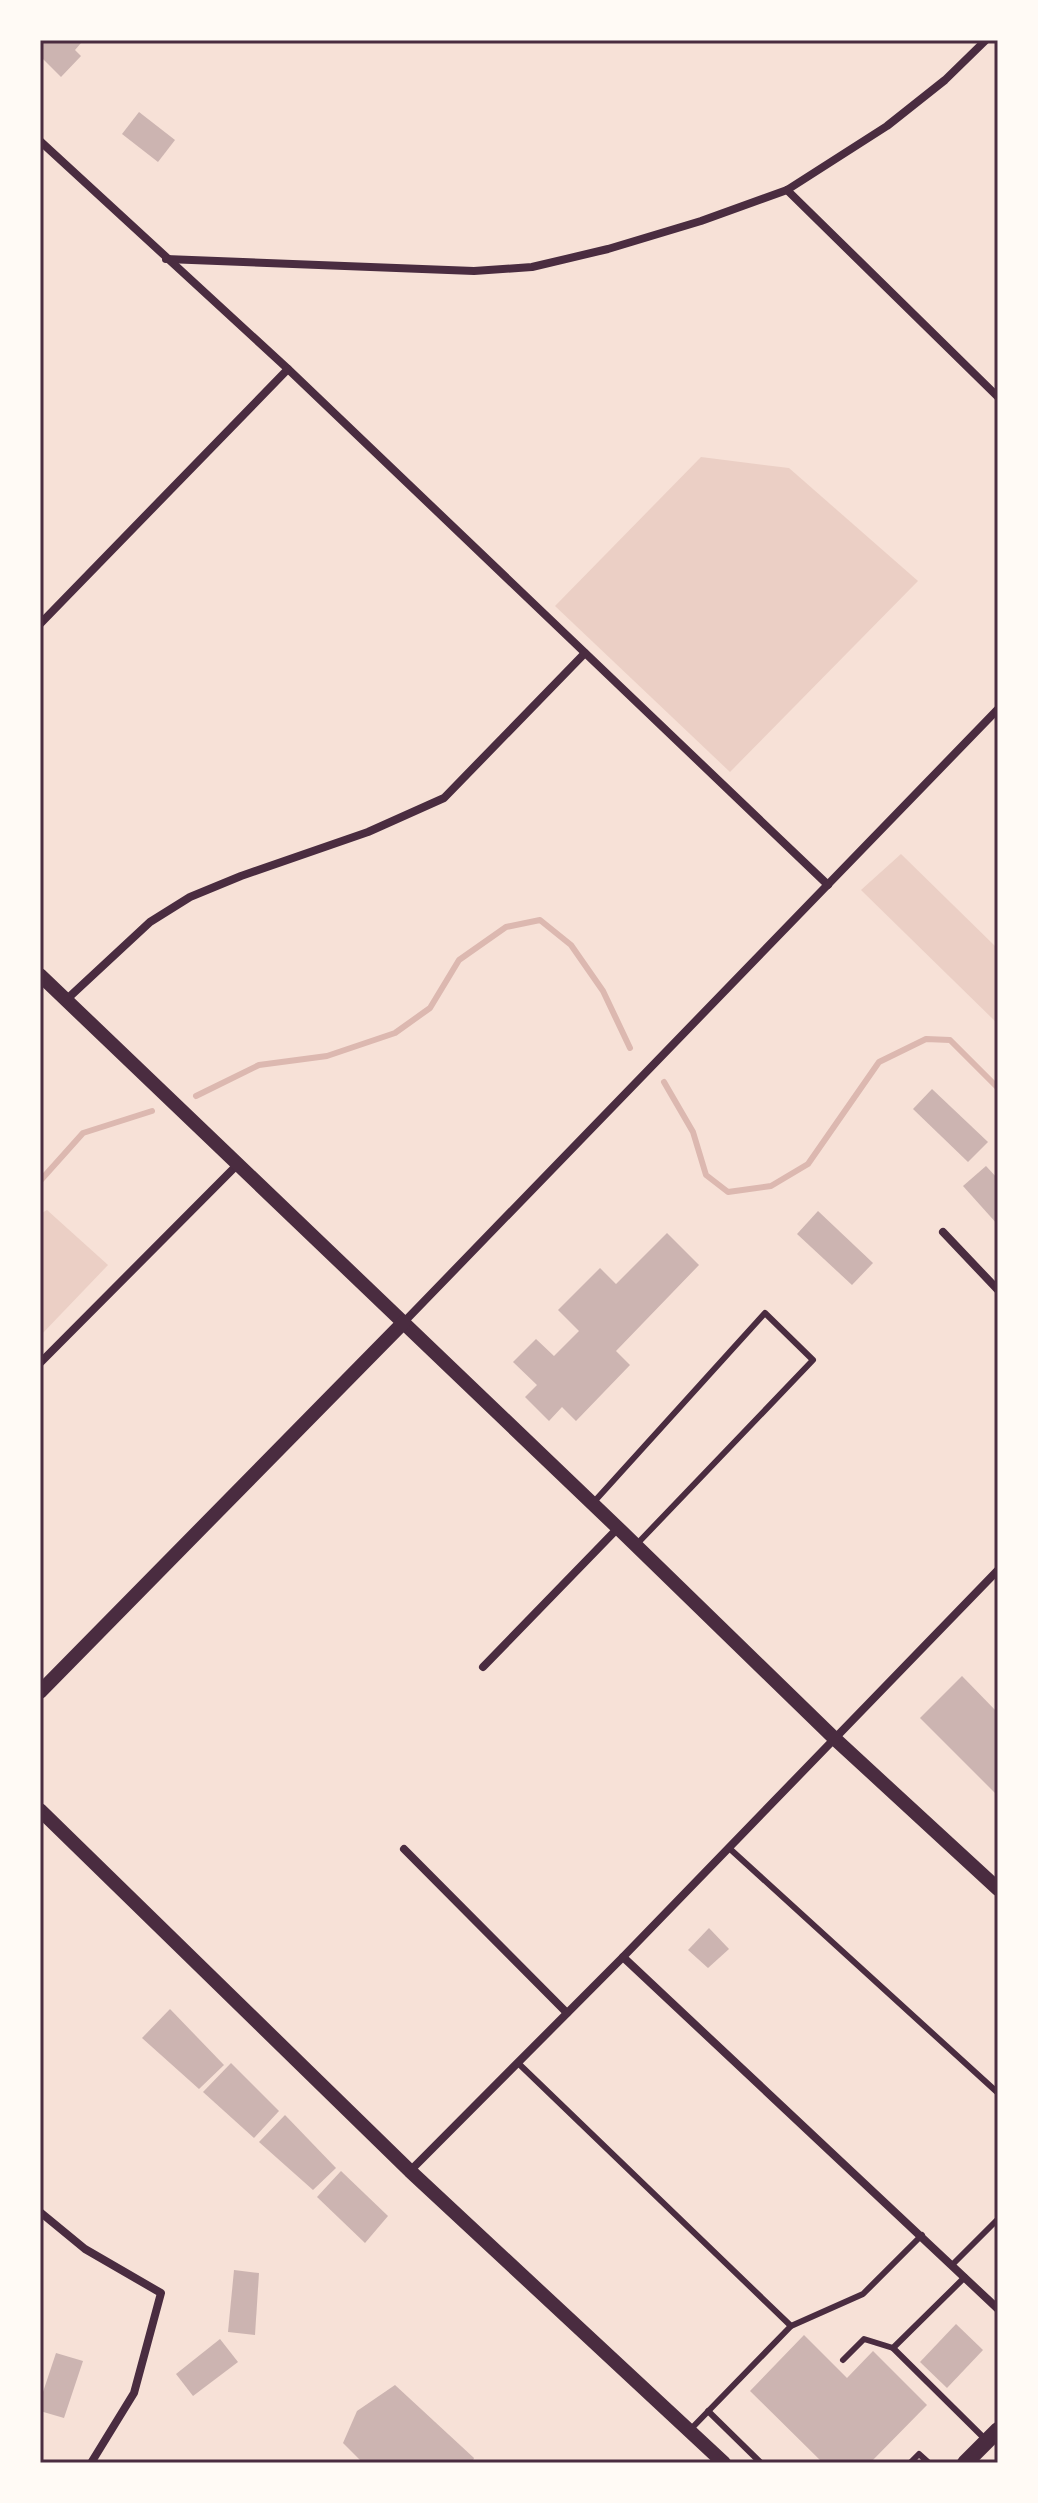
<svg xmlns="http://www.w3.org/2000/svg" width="1038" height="2503" font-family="'Golos Text',sans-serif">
  <rect width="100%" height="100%" fill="#f7e1d7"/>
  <g fill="#ebcfc5">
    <polygon points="701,457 789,468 918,581 730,772 555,606"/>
    <polygon points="901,854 998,949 998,1024 861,890"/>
    <polygon points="47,1210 108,1265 40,1336 40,1214"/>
  </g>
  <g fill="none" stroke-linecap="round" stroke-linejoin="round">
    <g stroke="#dcb8b0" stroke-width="6">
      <polyline points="664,1082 693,1132 706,1175 728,1192 771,1186 808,1164 879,1062 926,1039 950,1040 998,1088"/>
      <polyline points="196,1096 259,1065 327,1056 395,1033 430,1008 459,960 506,927 540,920 571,945 603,991 630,1048"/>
      <polyline points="40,1181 83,1133 152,1111"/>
    </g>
  </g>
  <g fill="#ccb4b1">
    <polygon points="40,40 77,40 81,43 75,50 81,56 61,77 40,56"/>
    <polygon points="139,112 175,140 158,162 122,134"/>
    <polygon points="932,1089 988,1142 968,1162 913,1109"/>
    <polygon points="986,1166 998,1179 998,1225 963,1186"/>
    <polygon points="818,1211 873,1263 852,1285 797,1234"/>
    <polygon points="667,1233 699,1265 616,1351 630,1365 576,1421 562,1407 549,1421 525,1397 537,1385 513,1362 536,1339 554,1356 579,1331 558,1310 600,1268 616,1284"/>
    <polygon points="962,1676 998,1713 998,1796 920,1718"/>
    <polygon points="709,1928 729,1949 708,1968 688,1950"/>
    <polygon points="170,2009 224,2065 199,2089 142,2038"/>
    <polygon points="231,2063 279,2111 254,2138 203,2092"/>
    <polygon points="285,2115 336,2168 313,2190 259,2142"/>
    <polygon points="341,2171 388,2216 365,2243 317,2197"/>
    <polygon points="234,2270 259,2273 255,2335 228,2332"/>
    <polygon points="956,2324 983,2350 947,2388 920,2362"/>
    <polygon points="804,2335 847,2378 873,2351 927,2405 870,2463 823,2463 750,2391"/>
    <polygon points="220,2339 238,2362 193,2396 176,2374"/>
    <polygon points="56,2353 83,2361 64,2418 40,2411 40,2401"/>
    <polygon points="395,2385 474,2458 472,2463 363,2463 343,2443 357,2411"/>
  </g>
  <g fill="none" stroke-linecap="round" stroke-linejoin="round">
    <g stroke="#4a2c40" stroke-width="6">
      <polyline points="593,1503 765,1313 813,1360 636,1545"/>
      <polyline points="729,1848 998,2093"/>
      <polyline points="518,2063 791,2326"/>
      <polyline points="953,2264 998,2219"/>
      <polyline points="965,2277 893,2348 987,2441"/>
      <polyline points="843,2360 864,2339 893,2348"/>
      <polyline points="708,2411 761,2463"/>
      <polyline points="689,2431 791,2326 863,2294 922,2235"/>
      <polyline points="910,2463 919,2454 929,2463"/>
    </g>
    <g stroke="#4a2c40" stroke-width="8">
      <polyline points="40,141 288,369 828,885"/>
      <polyline points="787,190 998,397"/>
      <polyline points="166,259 474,271 532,267 608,249 701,221 787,190 887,126 945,80 986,40"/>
      <polyline points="40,624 288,369"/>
      <polyline points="66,1000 150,922 190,897 241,876 368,832 444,798 585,653"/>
      <polyline points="943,1232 998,1290"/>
      <polyline points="404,1322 998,709"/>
      <polyline points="40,1363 238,1164"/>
      <polyline points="483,1667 618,1528"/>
      <polyline points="404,1849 567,2013"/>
      <polyline points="623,1957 998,2309"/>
      <polyline points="410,2171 623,1957 998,1570"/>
      <polyline points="40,2212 85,2249 161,2293 134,2393 91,2463"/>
    </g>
    <g stroke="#4a2c40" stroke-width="14">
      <polyline points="40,975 618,1528 834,1738 998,1889"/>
      <polyline points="40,1692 404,1322"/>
      <polyline points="40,1810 410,2171 724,2463"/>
    </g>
    <polyline stroke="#4a2c40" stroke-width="16" points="965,2463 998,2430"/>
  </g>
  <rect width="1038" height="2503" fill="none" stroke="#fffaf5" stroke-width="84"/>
  <rect x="42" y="42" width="954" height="2419" fill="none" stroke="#4a2c40" stroke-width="3"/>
</svg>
